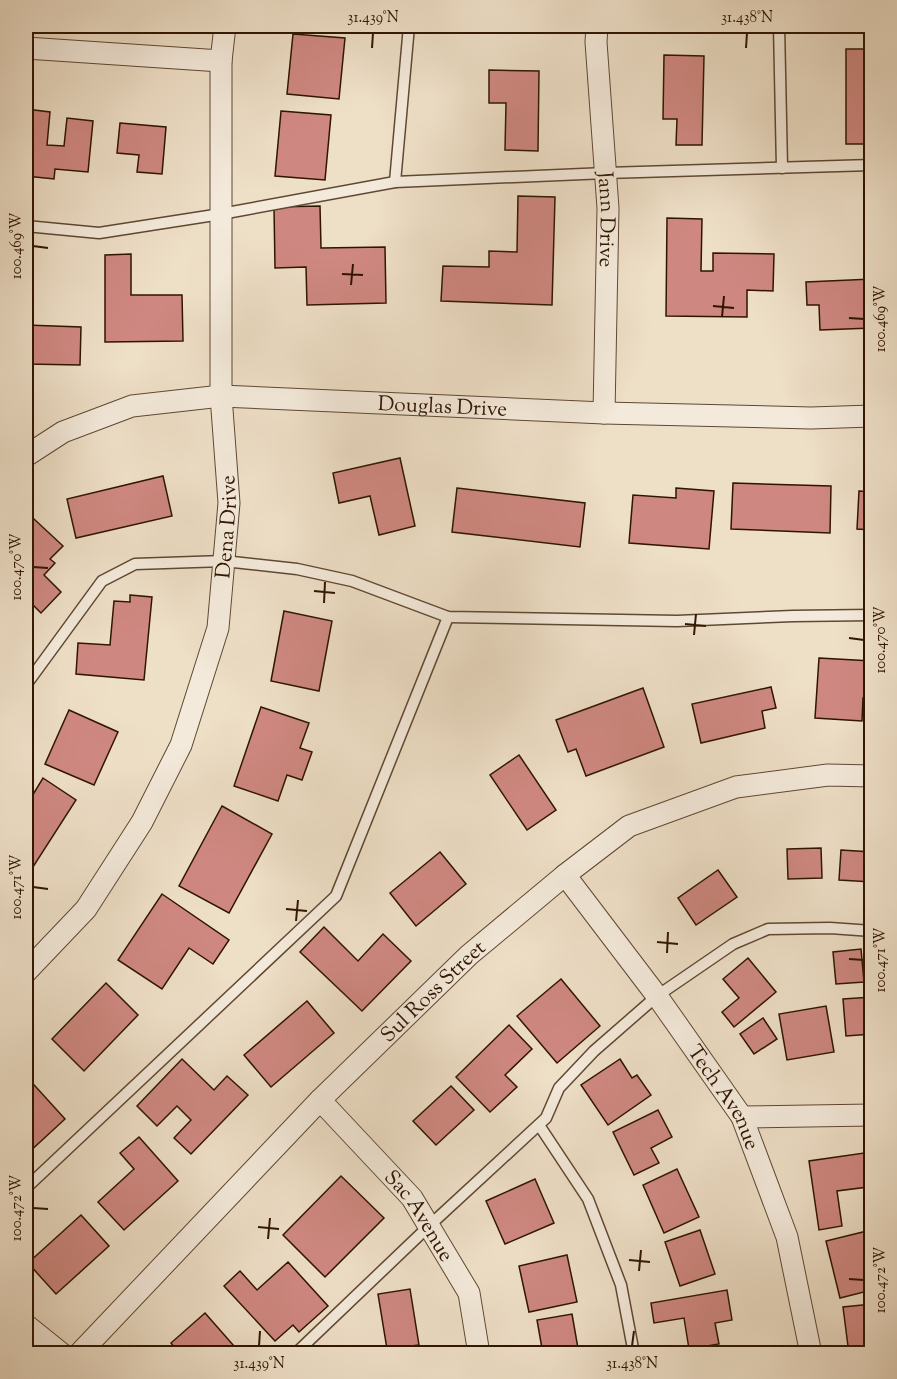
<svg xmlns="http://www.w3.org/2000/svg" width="897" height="1379" font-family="'Sorts Mill Goudy',serif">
  <rect width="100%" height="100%" fill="#eedfc7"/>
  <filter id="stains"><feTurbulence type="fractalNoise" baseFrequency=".00333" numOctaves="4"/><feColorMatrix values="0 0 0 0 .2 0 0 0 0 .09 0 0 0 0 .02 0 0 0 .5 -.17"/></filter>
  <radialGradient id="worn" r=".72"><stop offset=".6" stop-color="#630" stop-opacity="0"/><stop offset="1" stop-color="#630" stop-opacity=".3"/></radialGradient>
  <g fill="#cf8881" stroke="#2f1501" stroke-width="1.5">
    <polygon points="488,26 519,26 520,29 488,30"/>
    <polygon points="659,26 698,26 659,27"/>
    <polygon points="293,34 345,38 339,99 287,94"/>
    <rect x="846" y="49" width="26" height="95"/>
    <polygon points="664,55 704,56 702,145 676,145 677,119 663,119"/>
    <polygon points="489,70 539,71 538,151 505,150 506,103 489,103"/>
    <polygon points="26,109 50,112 47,145 64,146 67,118 93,121 88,172 55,169 54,179 26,176"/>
    <polygon points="281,111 331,115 325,180 275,176"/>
    <polygon points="120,123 166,127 162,174 137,172 139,155 117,153"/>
    <polygon points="518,196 555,197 552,305 441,301 443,266 489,267 489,251 517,252"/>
    <polygon points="320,206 321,248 385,247 386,303 307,305 306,267 275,268 274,207"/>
    <polygon points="667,218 702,219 701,271 713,271 713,253 774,254 773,291 747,290 747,317 666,316"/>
    <polygon points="131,254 131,295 182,295 183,341 105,342 105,255"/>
    <polygon points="872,279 872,328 820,330 819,305 807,305 806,282"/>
    <polygon points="26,325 81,327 80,365 26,364"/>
    <polygon points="400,458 415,526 379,535 370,496 339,503 333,473"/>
    <polygon points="163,476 172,516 76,538 67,499"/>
    <polygon points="733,483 831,486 830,533 731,529"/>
    <polygon points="457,488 585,503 580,547 452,532"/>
    <polygon points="676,488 714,491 709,549 629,543 633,495 676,498"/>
    <polygon points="859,491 872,492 872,530 857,529"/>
    <polygon points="34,519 63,546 50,559 55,563 44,575 61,592 41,613 26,598 26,527"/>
    <polygon points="130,595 152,597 144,680 76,674 78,643 110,645 114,601 130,602"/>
    <polygon points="284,611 332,621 319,691 271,681"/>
    <polygon points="819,658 872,661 872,698 863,698 862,721 815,718"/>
    <polygon points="771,687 776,708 762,711 765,728 701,743 692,704"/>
    <polygon points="643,688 664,747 586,776 576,749 568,752 556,720"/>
    <polygon points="261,707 309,723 300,748 312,752 302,780 287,775 278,801 234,786"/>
    <polygon points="69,710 118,732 94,785 45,764"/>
    <polygon points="519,755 556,810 527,830 490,775"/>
    <polygon points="43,778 76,800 33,867 26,862 26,806"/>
    <polygon points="222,806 272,834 229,913 179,886"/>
    <polygon points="821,848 822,878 788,879 787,849"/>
    <polygon points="841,850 872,852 872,882 839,880"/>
    <polygon points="440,852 466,884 416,926 390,893"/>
    <polygon points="718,870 737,897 696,925 678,898"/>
    <polygon points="162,894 229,940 213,964 189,948 162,989 118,960"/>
    <polygon points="324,927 358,961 383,934 411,961 362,1011 300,952"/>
    <polygon points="861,949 864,982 836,984 833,952"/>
    <polygon points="748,958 776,992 734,1027 722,1012 739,998 723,979"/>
    <polygon points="561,979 600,1026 557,1063 517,1016"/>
    <polygon points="106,983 138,1015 84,1071 52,1039"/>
    <polygon points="872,997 872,1034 846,1036 843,999"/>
    <polygon points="307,1001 334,1033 271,1087 244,1055"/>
    <polygon points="826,1006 834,1052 787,1060 779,1014"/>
    <polygon points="763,1018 777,1039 754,1054 740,1034"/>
    <polygon points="509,1025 532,1049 505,1075 517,1087 490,1112 456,1077"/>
    <polygon points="182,1059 214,1090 227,1076 248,1095 191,1154 174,1138 191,1120 177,1106 157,1126 137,1106"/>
    <polygon points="620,1059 632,1078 637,1075 651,1095 608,1125 581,1085"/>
    <polygon points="26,1076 65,1119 28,1153 26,1150"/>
    <polygon points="451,1086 474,1110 436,1145 413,1121"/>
    <polygon points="658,1110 672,1137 651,1148 659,1163 634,1175 613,1132"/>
    <polygon points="139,1137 178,1181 124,1230 98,1202 134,1169 120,1153"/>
    <polygon points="864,1153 868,1187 837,1191 842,1226 819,1230 809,1161"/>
    <polygon points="677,1169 699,1217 664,1233 643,1185"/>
    <polygon points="341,1176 384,1218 325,1277 283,1235"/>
    <polygon points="535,1179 554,1223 505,1244 486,1201"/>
    <polygon points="81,1215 109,1246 56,1294 28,1263"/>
    <polygon points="700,1230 715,1274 680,1286 665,1242"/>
    <polygon points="867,1231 872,1251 872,1290 840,1298 826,1241"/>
    <polygon points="567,1255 577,1302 529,1312 519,1266"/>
    <polygon points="288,1262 328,1306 299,1332 293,1325 275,1341 224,1286 240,1271 257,1290"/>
    <polygon points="410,1289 419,1345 387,1349 378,1294"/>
    <polygon points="727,1290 732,1320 715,1323 719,1344 689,1349 684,1318 654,1323 651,1303"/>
    <polygon points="872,1304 872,1352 849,1354 843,1307"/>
    <polygon points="205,1313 241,1354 180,1354 171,1343"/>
    <polygon points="572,1314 579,1354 543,1354 537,1320"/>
    <polygon points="738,1350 739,1354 706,1354 706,1353"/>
  </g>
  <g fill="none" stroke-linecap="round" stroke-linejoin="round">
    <defs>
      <g id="service">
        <polyline points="779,26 782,168"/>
        <polyline points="395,182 409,26"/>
        <polyline points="26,226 99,233 221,214 395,182 606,173 872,165"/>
        <polyline points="26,685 102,581 135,564 224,561 297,569 352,581 448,617 677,621 793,616 872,615"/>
        <polyline points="539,1125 588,1199 621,1285 634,1354"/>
        <polyline points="26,1188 336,896 448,617"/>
        <polyline points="295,1354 429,1226 546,1118 559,1088 594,1051 657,996 733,944 768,929 830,928 872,931"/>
      </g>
      <g id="minor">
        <path id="s1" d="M597,26l-1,16 12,166 -4,205"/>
        <polyline points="26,48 221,61"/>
        <path id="s2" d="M26,456l37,-24 69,-26 89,-10 383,17 207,5 61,-2"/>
        <path id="s3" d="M565,875l92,121 85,121 45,120 24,117"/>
        <path id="s4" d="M26,972l60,-63 56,-87 39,-77 37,-117 11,-125 -8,-107v-335l4,-35"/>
        <path id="s5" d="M320,1100l92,98 57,95 10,61"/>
        <polyline points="742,1117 872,1115"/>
        <polyline points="26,1325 62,1354"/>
        <path id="s6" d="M79,1354l241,-254 149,-145 96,-80 64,-49 107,-39 92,-12 44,1"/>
      </g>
    </defs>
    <use href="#service" stroke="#5f4832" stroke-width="13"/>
    <use href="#minor" stroke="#5f4832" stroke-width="23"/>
    <use href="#service" stroke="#f4eadb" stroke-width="10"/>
    <use href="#minor" stroke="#f4eadb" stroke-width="21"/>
  </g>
  <path fill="none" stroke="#2f1501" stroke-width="2" d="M372,48l1,-15M746,48l1,-15M33,246l15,2M342,274l21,1M351,285l2,-21M713,306l21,2M722,317l2,-21M849,318l15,1M33,567l15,1M314,591l21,2M324,603l1,-21M685,624l21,2M694,635l2,-21M849,638l15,2M33,887l15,2M286,909l21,2M296,921l2,-21M657,942l21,2M667,953l1,-21M849,959l15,1M33,1208l15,1M258,1227l21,2M268,1239l2,-21M629,1260l21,2M639,1271l2,-21M849,1279l15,1M259,1346l1,-15M632,1346l2,-15"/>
  <g text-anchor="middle" stroke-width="4.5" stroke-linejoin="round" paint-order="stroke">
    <g font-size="21" fill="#2f1501" stroke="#f4eadb">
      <text dy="7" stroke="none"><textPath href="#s1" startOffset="194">Jann Drive</textPath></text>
      <text dy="7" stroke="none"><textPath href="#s2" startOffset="429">Douglas Drive</textPath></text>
      <text dy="7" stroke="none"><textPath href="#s4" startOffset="501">Dena Drive</textPath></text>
      <text dy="7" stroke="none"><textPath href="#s6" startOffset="507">Sul Ross Street</textPath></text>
      <text dy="7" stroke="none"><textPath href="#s3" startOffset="274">Tech Avenue</textPath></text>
      <text dy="7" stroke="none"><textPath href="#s5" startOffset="153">Sac Avenue</textPath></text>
    </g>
  </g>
  <rect width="897" height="1379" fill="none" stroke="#eedfc7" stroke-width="66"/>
  <rect x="33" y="33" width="831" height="1313" fill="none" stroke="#2f1501" stroke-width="2"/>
  <g font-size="15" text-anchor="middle" fill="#2f1501">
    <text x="373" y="22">31.439°N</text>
    <text x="747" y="22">31.438°N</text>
    <text transform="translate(16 246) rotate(-90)" y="5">100.469°W</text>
    <text transform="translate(880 319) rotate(-90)" y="5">100.469°W</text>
    <text transform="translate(16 567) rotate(-90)" y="5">100.470°W</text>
    <text transform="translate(880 640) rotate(-90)" y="5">100.470°W</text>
    <text transform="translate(16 887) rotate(-90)" y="5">100.471°W</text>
    <text transform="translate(880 960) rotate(-90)" y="5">100.471°W</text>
    <text transform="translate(16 1208) rotate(-90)" y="5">100.472°W</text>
    <text transform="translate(880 1280) rotate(-90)" y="5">100.472°W</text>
    <text x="259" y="1368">31.439°N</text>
    <text x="632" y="1368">31.438°N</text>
  </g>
  <rect width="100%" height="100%" filter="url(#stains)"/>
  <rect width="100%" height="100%" fill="url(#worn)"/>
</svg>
